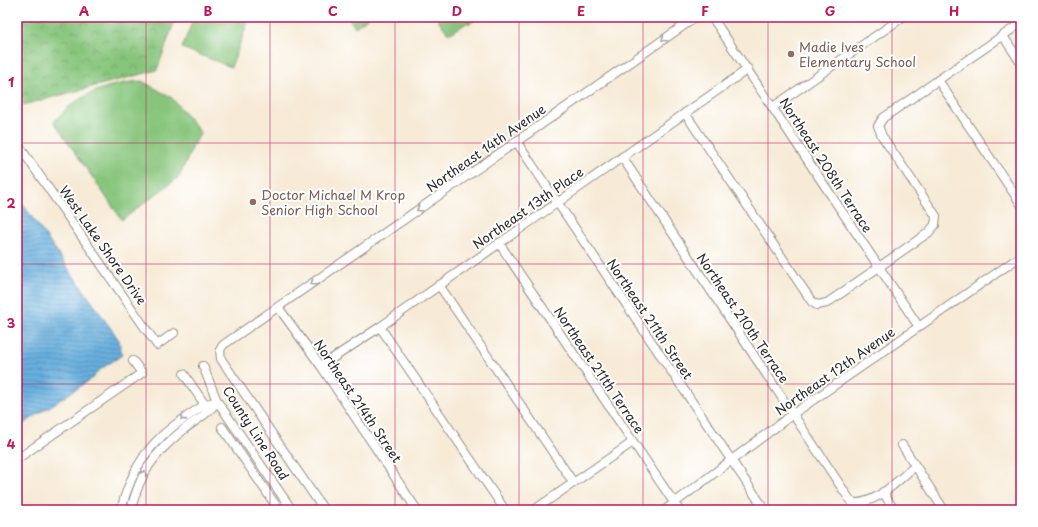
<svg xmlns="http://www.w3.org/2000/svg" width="1038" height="527" font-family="'Playpen Sans',sans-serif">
  <defs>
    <pattern id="park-crowns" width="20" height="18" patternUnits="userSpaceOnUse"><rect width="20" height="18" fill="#87c57b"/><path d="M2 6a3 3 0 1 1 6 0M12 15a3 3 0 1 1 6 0" fill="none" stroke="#6fa065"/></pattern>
    <pattern id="water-rules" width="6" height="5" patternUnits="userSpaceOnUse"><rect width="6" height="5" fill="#67afde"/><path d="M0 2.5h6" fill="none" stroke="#558fb4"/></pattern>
  </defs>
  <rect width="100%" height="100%" fill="#fff"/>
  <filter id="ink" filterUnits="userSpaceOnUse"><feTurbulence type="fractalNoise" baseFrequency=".025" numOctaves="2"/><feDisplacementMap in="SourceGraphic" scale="8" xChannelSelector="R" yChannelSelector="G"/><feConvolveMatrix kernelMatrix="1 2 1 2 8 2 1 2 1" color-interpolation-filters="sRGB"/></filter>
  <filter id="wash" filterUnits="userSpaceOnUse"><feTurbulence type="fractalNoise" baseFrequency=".012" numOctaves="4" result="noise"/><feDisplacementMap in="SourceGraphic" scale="16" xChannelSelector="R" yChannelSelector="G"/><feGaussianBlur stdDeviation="0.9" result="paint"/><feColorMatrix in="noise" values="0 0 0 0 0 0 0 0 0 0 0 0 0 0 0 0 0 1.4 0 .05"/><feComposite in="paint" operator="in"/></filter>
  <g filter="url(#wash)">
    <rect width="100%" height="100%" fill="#f7ebd7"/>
    <polygon fill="url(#park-crowns)" stroke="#597853" points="17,17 176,17 157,70 23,105 17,97"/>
    <g fill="#87c57b" stroke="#597853">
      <polygon points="194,17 250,17 231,67 182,48"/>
      <polygon points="348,17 369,17 355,27"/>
      <polygon points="436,17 480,17 469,24 468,22 451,33 447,32"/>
      <path d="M142,81l30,17 29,35 -5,7 -17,37 -57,43 -68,-98c21,-27 55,-39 88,-41z"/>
    </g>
    <polygon fill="url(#water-rules)" stroke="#496d84" points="17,196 119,340 122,355 98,371 93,378 17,428"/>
  </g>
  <g filter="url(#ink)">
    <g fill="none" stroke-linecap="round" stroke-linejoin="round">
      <defs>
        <g id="minor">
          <polyline points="712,17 919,327"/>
          <polyline points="1003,36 1021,63"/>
          <polyline points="938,80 1021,204"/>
          <polyline points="773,107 903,17"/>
          <polyline points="685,113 812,302 817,305 827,303 928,233 935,225 936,216 882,136 878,126 883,118 1021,23"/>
          <polyline points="516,141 765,510"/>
          <polyline points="17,143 157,345 174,333"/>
          <path d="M622,157l230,346c24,2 46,-23 63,-37"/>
          <polyline points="499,243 679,510"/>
          <polyline points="439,285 573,482"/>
          <polyline points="278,307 321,366 417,510"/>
          <polyline points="380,327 505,510"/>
          <polyline points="203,366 217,401 292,510"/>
          <polyline points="321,366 380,327 748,69"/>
          <polyline points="184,374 207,408"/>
          <polyline points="222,427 279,510"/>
          <polyline points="902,445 944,510"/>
          <polyline points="17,459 142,373 133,361"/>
          <polyline points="883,492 894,510"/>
          <path d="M121,510c11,-43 29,-70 67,-94 10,-7 17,-12 29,-15"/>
          <path d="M131,510c8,-35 23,-57 51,-79 13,-11 26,-16 35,-30"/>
          <polyline points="324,510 221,359 220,350 223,345 696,17"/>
          <polyline points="534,510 633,442"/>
          <polyline points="665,510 793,414 1021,256"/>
        </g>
      </defs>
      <use href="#minor" stroke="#918b81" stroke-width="10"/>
      <use href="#minor" stroke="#fff" stroke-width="8"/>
    </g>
    <defs><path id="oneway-chevron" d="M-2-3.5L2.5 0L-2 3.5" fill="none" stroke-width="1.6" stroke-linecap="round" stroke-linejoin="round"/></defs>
    <g stroke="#a0a0a0">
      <use href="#oneway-chevron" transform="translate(664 39) rotate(145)"/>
      <use href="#oneway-chevron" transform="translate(419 209) rotate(145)"/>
      <use href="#oneway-chevron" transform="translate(313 283) rotate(145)"/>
      <use href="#oneway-chevron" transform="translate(183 418) rotate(148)"/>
      <use href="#oneway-chevron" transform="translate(144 473) rotate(-61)"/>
    </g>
  </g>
  <path fill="none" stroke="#c2185b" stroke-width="1" stroke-opacity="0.55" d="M146,17v493M270,17v493M395,17v493M519,17v493M643,17v493M768,17v493M892,17v493M17,143h1004M17,264h1004M17,384h1004"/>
  <g fill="#8d6e63" stroke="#fff" stroke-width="1.5">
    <circle cx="791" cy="54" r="4"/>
    <circle cx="253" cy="202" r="4"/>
  </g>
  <g text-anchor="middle" stroke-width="4" stroke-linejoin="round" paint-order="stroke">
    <g font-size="13" fill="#785e54" stroke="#fff" text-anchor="start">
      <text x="799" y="52">Madie Ives<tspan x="799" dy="15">Elementary School</tspan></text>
      <text x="261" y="200">Doctor Michael M Krop<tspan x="261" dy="15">Senior High School</tspan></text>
    </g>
    <g font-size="13" fill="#2b2b2b" stroke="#fff">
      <text transform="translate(486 148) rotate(-35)" y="5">Northeast 14th Avenue</text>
      <text transform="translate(826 165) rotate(57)" y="5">Northeast 208th Terrace</text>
      <text transform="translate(528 208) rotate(-35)" y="5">Northeast 13th Place</text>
      <text transform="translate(103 245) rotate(55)" y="5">West Lake Shore Drive</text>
      <text transform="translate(743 318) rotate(56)" y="5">Northeast 210th Terrace</text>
      <text transform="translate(650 319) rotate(56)" y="5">Northeast 211th Street</text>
      <text transform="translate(599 370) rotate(56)" y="5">Northeast 211th Terrace</text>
      <text transform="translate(835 371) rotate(-35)" y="5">Northeast 12th Avenue</text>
      <text transform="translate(358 401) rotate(56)" y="5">Northeast 214th Street</text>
      <text transform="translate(256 433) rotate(57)" y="5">County Line Road</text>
    </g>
  </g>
  <rect width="1038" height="527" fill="none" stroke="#fff" stroke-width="44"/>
  <rect x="22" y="22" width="994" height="483" fill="none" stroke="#c2185b" stroke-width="1.5"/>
  <g font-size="13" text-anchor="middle" font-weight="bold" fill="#c2185b">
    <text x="84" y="16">A</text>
    <text x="208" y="16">B</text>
    <text x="333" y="16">C</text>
    <text x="457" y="16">D</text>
    <text x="581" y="16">E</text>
    <text x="705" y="16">F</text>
    <text x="830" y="16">G</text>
    <text x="954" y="16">H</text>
    <text x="11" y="87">1</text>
    <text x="11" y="208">2</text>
    <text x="11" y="328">3</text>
    <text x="11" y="449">4</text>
  </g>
</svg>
